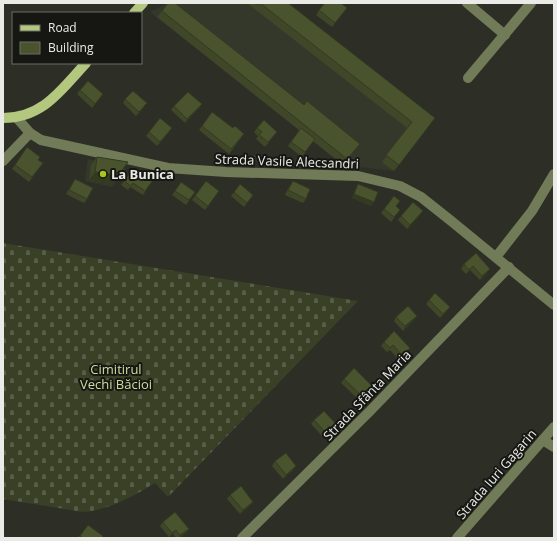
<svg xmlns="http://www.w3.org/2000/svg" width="557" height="541" font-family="'Open Sans',sans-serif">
  <defs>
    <pattern id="cemetery-stones" width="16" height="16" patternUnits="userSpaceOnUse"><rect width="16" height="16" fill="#394026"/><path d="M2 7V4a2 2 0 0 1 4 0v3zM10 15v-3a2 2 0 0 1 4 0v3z" fill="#565c46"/></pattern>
  </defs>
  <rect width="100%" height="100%" fill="#2d2f27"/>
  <g fill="#34382a">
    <polygon points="167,3 275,3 431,124 394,171 343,165 150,12"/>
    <polygon points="88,159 126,168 112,187 85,181"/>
  </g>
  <path fill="url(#cemetery-stones)" d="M3,243l355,58 -190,196 -13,-14c-23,14 -46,27 -72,29l-80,-13z"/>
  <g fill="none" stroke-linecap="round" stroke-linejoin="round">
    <g stroke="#717b58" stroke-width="10">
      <polyline points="467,3 505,35"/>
      <polyline points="468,78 531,3"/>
      <polyline points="17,118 30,133 41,140 168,168 226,172 358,176 400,186 421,197 450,220 554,305"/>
      <polyline points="3,161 30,133"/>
      <polyline points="496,257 532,211 554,174"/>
      <polyline points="543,440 554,447"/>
      <polyline points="242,538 370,411 509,267"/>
      <polyline points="457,538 554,427"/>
    </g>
    <g stroke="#b4c77e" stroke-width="10">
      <polyline points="134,13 143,3"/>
      <path d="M3,118c40,0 58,-28 83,-55"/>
    </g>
  </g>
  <g fill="#3f4728">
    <polygon points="247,3 288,3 435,118 394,171 382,162 407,128"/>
    <polygon points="319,10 344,12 332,27 316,15"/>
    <polygon points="162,11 304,105 360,144 343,165 313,141 302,157 288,146 299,130 157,17"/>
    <polygon points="80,90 100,98 92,108 77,94"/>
    <polygon points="125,99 144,107 136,116 123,103"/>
    <polygon points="202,104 199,108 185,123 171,110 174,106"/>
    <polygon points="202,126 241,138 229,154 199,130"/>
    <polygon points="257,128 277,132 265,147 256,139 258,136 254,132"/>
    <polygon points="149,132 169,132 157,146 146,136"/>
    <polygon points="27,147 38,160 43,163 29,182 12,169"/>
    <polygon points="247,156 253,165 245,165 245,158"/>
    <polygon points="97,157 128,162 114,181 112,180 110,183 89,180 91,165"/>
    <polygon points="133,168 153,180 143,195 130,187 128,190 121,185"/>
    <polygon points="75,179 87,199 84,203 66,194"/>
    <polygon points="206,181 219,191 205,210 192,200"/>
    <polygon points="293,181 306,199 303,203 285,195 290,185"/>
    <polygon points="181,182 195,192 186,205 172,195"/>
    <polygon points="358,184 371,206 352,198 356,188"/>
    <polygon points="234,192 253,195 244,207 231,196"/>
    <polygon points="396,206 400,210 391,222 381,213 384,209"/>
    <polygon points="423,211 420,215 407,229 398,220 401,216"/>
    <polygon points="476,253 487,273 480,280 470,270 466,274 461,269 464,264"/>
    <polygon points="429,300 450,307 447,311 440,318 426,304"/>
    <polygon points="417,316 414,320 403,331 394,321 396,317"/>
    <polygon points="384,342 410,348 407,352 399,360 390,350 387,352 381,346"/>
    <polygon points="344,379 372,386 369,390 359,400 341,383"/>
    <polygon points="314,420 336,424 333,428 323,437 311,424"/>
    <polygon points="275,461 293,470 283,479 272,466"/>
    <polygon points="230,495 250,506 240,514 227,499"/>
    <polygon points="163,522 189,529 186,533 179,538 176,538 173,534 169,537 160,526"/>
    <polygon points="88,525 102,538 78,538"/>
  </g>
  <g fill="#333a20">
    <polygon points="202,104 199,108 185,123 187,119"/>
    <polygon points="128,162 114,181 112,180 110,183 89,180 95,172"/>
    <polygon points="246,163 255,163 253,165 245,165"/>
    <polygon points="354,194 374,202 371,206 352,198"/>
    <polygon points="423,211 420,215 407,229 410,225"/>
    <polygon points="490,269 487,273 480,280 482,276"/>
    <polygon points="450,307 447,311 440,318 443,314"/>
    <polygon points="417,316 414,320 403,331 405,326"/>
    <polygon points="410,348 407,352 399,360 402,355"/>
    <polygon points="372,386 369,390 359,400 362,396"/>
    <polygon points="336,424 333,428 323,437 326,433"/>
    <polygon points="296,466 293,470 283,479 286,475"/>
    <polygon points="253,502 250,506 240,514 243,510"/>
    <polygon points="189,529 186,533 179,538 180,535"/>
    <polygon points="176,530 173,534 169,537 172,533"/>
  </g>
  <g fill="#49532e" stroke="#333a20">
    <polygon points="168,3 175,3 304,105 307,101 360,144 347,159 162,11"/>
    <polygon points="255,3 260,3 258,5"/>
    <polygon points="260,3 288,3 435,118 399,165 386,155 412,122"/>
    <polygon points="325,3 341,3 347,8 335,23 319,10"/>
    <polygon points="88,81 103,94 95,104 80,90"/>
    <polygon points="133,91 147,103 139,112 125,99"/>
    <polygon points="188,92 202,104 187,119 174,106"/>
    <polygon points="212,112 233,128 235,126 244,134 231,149 202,126"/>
    <polygon points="160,118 172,128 160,142 149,132"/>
    <polygon points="264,120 277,132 268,142 259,135 262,132 257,128"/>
    <polygon points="301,128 315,139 305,152 291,142"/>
    <polygon points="27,147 40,157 38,160 43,163 32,177 15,165"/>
    <polygon points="247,156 255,156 255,163 246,163"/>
    <polygon points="97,157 128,162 120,173 116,172 115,175 95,172"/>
    <polygon points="133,168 153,180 145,191 133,183 131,186 124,181"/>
    <polygon points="75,179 93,188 87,199 69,190"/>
    <polygon points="206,181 219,191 208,206 195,196"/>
    <polygon points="293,181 310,189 306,199 288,190"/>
    <polygon points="181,182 195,192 189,200 175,191"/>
    <polygon points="240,184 253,195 247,203 234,192"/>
    <polygon points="358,184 378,192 374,202 354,194"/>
    <polygon points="394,196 400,201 396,206 400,210 394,217 384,209"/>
    <polygon points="413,202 423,211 410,225 401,216"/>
    <polygon points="476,253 490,269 482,276 473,266 469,270 464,264"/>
    <polygon points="435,293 450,307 443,314 429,300"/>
    <polygon points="408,306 417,316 405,326 396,317"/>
    <polygon points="394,331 410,348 402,355 393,345 390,348 384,342"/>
    <polygon points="354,368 372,386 362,396 344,379"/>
    <polygon points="324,411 336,424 326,433 314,420"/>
    <polygon points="286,453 296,466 286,475 275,461"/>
    <polygon points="241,486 253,502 243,510 230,495"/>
    <polygon points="175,512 189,529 180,535 176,530 172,533 163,522"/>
    <polygon points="88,525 103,536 102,538 83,538 80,536"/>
  </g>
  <circle fill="#a8c71c" stroke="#161713" stroke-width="1.5" cx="103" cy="174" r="4"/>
  <g text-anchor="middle" stroke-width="4" stroke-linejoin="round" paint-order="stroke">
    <g font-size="13" fill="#eaebe6" stroke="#161713">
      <text transform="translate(287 161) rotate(2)" y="5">Strada Vasile Alecsandri</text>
      <text transform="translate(367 395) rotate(-46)" y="5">Strada Sfânta Maria</text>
      <text transform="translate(496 474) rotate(-49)" y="5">Strada Iuri Gagarin</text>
    </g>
    <g font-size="13" font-weight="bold" fill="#eaebe6" stroke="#161713" text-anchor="start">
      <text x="111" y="179">La Bunica</text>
    </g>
    <g font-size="13" fill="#ccdd9d" stroke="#161713">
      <text x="116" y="374">Cimitirul<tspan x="116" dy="15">Vechi Băcioi</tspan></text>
    </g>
  </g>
  <rect width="557" height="541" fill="none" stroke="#eaebe6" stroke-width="8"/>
  <rect x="12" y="12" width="130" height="52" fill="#161713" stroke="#6b6c67"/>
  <rect x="20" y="25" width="20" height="6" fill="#b4c77e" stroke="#6b6c67"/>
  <text x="48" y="32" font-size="12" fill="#eaebe6">Road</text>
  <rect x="20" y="42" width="20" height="12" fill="#49532e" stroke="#6b6c67"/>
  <text x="48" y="52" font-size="12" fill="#eaebe6">Building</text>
</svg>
